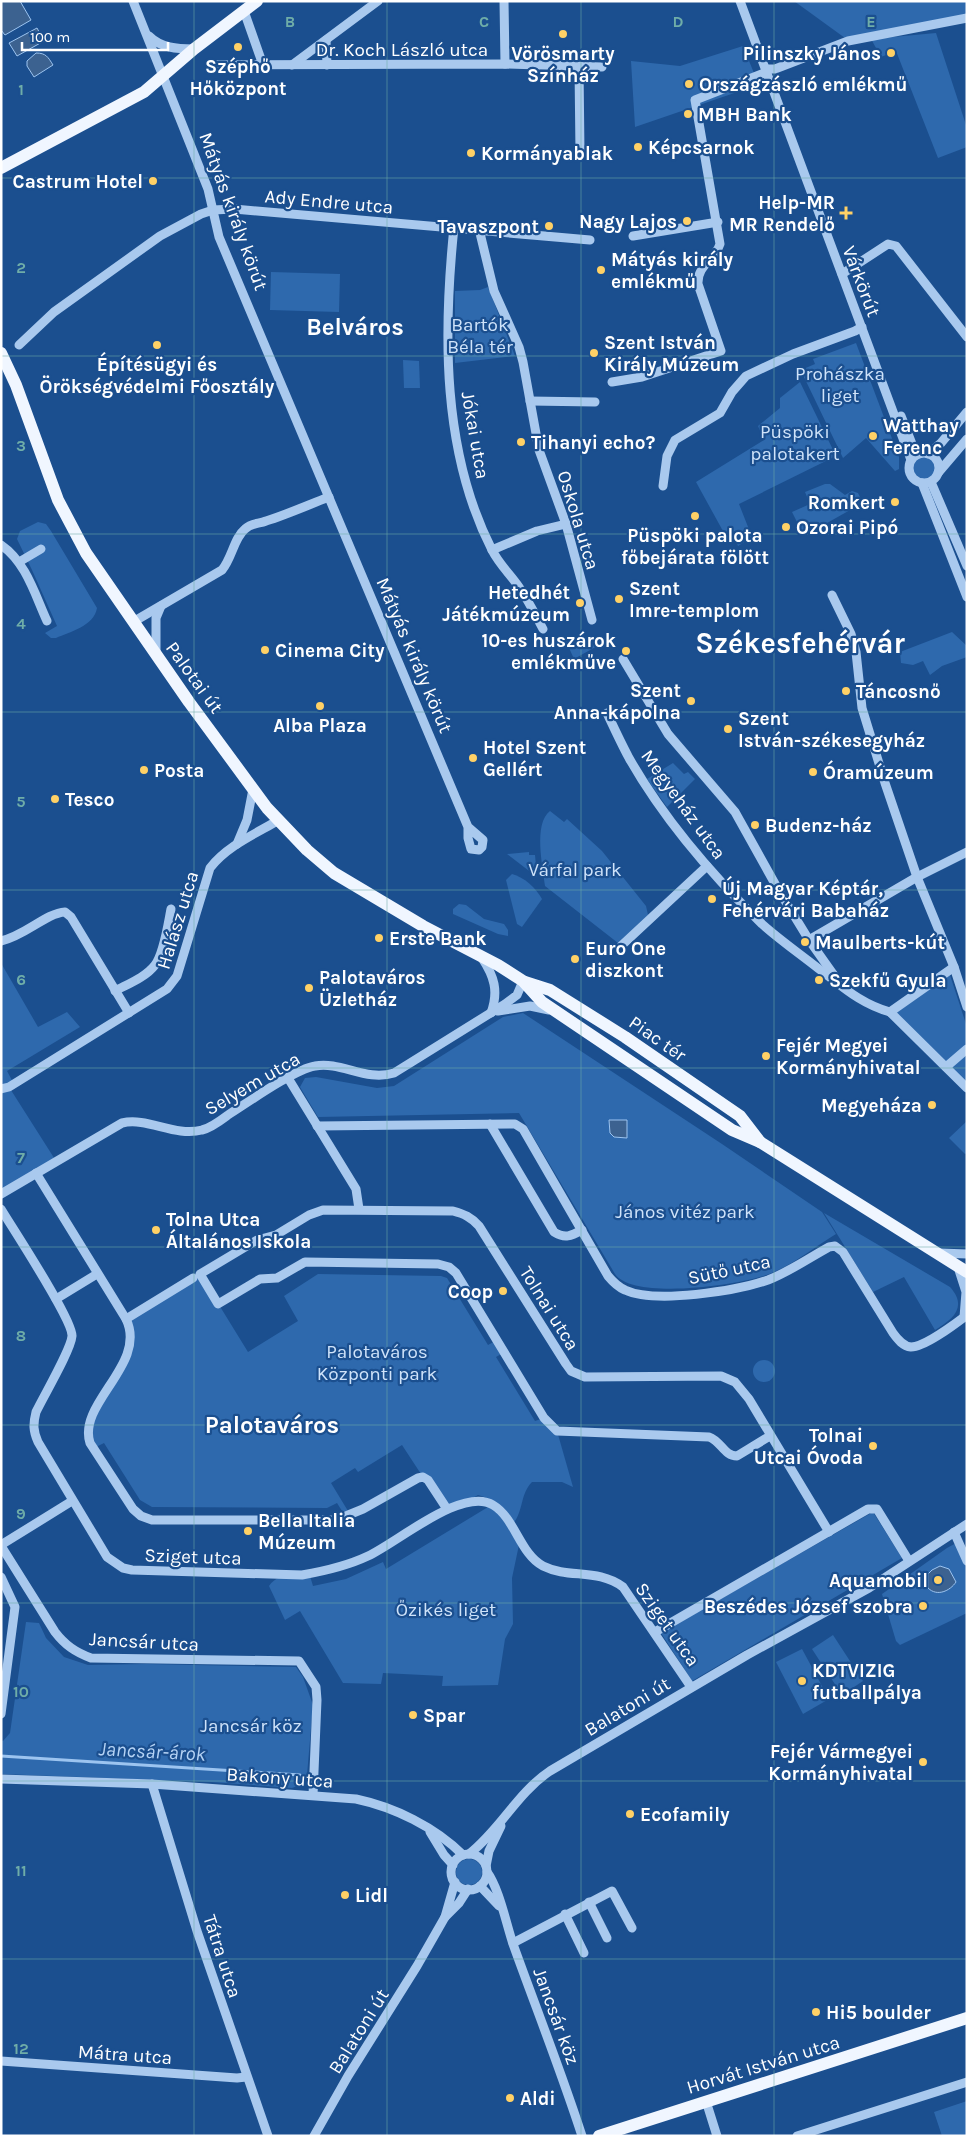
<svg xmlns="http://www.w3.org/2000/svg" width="968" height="2137" font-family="Karla,sans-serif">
  <rect width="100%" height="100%" fill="#1b4f8f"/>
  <g fill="#2e69ad">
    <polygon points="794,1 967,1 967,18 845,38"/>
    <polygon points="936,33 967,128 967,147 938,158 896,51 881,57 871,39"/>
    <polygon points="743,46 760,88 749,88 635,127 631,61 680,66"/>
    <polygon points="271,272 340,274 339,312 270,310"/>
    <polygon points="488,287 515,356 455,363 455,291 480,290"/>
    <polygon points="856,343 899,457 899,469 895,471 866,438 843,458 803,375 801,370 815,364 813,359"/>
    <polygon points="403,360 419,361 420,388 404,388"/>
    <polygon points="800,382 836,456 739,504 752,537 738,546 735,539 729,542 696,482 764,440 758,426 780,408 780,398"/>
    <circle cx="924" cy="468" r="13"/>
    <polygon points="825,484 830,484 845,495 852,491 858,493 861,499 859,505 804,536 792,512 810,504 805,492"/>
    <path d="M38,522l8,2 5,7 46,77c-3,18 -27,24 -41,30h-5l-6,-5 12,-7 -25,-56 -15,-31 3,-8z"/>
    <polygon points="952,632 967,646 967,657 942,666 930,675 923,661 913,665 901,663 900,652"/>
    <polygon points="597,638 599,645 574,659 566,641"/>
    <polygon points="673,763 684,774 688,772 695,779 667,807 647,779"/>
    <path d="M550,811l14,11 3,-3 35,32 44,55 2,9 -30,28 -73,-57c-2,-19 -12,-62 5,-75z"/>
    <polygon points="529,852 529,855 535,855 537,877 507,854"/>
    <path d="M512,874c12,3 24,14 30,25l-20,28 -5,-3 -11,-44z"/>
    <polygon points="459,904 466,905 484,919 504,924 508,930 508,936 498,934 453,914 453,909"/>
    <polygon points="1,963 38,1027 67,1012 80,1027 7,1071 14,1084 9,1087 56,1161 1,1194"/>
    <polygon points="950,975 967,1027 967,1088 893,1015"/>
    <path d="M523,1013l199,131 100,68 14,22c-20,12 -41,29 -62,38 -27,13 -141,29 -159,2l-96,-161 -201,4 -18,-30 5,-9 11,-1 61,11 17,-2 109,-69z"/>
    <polygon points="967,1121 967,1153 965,1154 949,1138"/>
    <path d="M824,1213l126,74c18,20 3,32 -15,43l-31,-53 -31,15z"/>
    <path d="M200,1274l48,78 50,-31 -14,-25 34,-22 123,2 6,2 41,67 9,-5 6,13 -7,4 39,64 9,-3 13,13 16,56 -11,-5h-30c-12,12 -8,28 -19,42 -10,-15 -17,-24 -35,-29l-9,5 -22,9 -28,-38 -17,-26 -44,27 -3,-4 -24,15 17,28h-6l-5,-8 -10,5 -175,-1 -12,-7 -36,-57 -10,5 -6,-21 40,-75 -2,-33z"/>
    <circle cx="764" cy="1371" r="11"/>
    <path d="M493,1504l27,36 -8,38 1,46 -8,15 -7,46 -56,1 1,-10 -60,-3 -2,11 -38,-1 -43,-72 -15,9 -16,-34c9,-14 26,-10 41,-10l3,10 33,-7 37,-17 3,7z"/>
    <polygon points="873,1512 902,1558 692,1681 661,1633"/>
    <polygon points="960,1541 967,1563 967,1613 900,1645 896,1641 882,1594 947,1548"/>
    <polygon points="26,1622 39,1623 46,1638 64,1657 88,1665 146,1664 296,1667 303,1677 313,1705 307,1775 300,1785 292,1788 211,1782 1,1774 1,1740 3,1741 10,1733"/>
    <polygon points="833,1635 863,1681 842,1695 812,1649"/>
    <polygon points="802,1649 829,1699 803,1714 776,1662"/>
    <circle cx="469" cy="1872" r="13"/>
    <polygon points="967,2101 967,2136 942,2136 934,2112"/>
  </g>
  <g fill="#3c6290" stroke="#9cc4f0">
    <polygon points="1,1 20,1 31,20 5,35 1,30"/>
    <polygon points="37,28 44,41 17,56 9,43"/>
    <path d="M36,53c10,0 12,4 17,12l-19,12 -7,-11v-5z"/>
    <polygon points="609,1120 627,1120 627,1138 614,1137 610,1133"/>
    <path d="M940,1566l9,3 7,13c-6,9 -19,15 -28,6v-14l4,-4z"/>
  </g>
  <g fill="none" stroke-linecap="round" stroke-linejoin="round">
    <polyline stroke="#9cc4f0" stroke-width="3" points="1,1756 300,1775"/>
    <g stroke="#a9c9ee" stroke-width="9">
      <polyline points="133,1 208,189 219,237 468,827 468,838 471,849 479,850 482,847 483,840 468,827"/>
      <polyline points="504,1 505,64"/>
      <polyline points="740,1 911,460"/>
      <polyline points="244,11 263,65"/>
      <path d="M149,36c12,12 28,13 45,13"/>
      <polyline points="326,40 327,65"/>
      <polyline points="214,65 505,64 602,67"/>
      <polyline points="292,65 378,1"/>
      <polyline points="579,67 580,153"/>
      <polyline points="768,69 775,69 848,41 967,18"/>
      <path d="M454,227c-11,107 -12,225 38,323 7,14 18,24 27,37 9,13 16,27 24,42"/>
      <polyline points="479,229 494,291 519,347 523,362 539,450 566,524 592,620"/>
      <polyline points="633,236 718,222"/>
      <polyline points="842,274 888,244 896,246 967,337"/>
      <polyline points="19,345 54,312 160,236 201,214 213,210 234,209 590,240"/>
      <path d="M612,382l30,-5 79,-26 -23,-67c-1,-19 17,-24 22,-40l-25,-144 72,-28"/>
      <polyline points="530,401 595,402"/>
      <polyline points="901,416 912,444 919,454"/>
      <circle cx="924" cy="468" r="15"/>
      <polyline points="928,454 941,443 967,412"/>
      <polyline points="938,473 967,439"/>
      <polyline points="931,482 967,566"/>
      <polyline points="922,483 967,597"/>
      <polyline points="663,486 667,456 675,440 720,413 732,392 746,376 793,354 855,331 862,327"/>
      <path d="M1,545c25,17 34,50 46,76"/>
      <polyline points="492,550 537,531 566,524"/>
      <polyline points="19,562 41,549"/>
      <polyline points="832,595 851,634 856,652 862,708 885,783 917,877 954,967 967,1007"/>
      <path d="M133,622l89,-52c10,-12 12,-32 23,-41 6,-6 14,-5 21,-8 22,-7 42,-16 63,-24"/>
      <polyline points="156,652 156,618 161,606"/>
      <polyline points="623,659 668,734 735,812 779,891 809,940"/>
      <path d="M607,713c7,15 14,30 22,45 34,60 84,118 133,166 18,16 38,30 57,45 24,18 42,35 71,43"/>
      <polyline points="237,844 247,820 253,789"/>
      <path d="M1,941c24,-5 45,-28 64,-29l6,5 58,96"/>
      <polyline points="621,946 707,866"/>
      <path d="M482,958c12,18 17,33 9,55"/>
      <polyline points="836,978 809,940 917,877 967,852"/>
      <path d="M115,991c13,-7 31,-14 40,-26 9,-12 13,-41 16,-56"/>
      <polyline points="498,1011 530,1006 549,1010"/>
      <polyline points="890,1012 967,1088"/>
      <polyline points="890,1012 954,967"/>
      <polyline points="946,1067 967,1049"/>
      <polyline points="288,1078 356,1189 359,1209"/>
      <path d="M1,1089l8,-2 158,-98 10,-13 33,-108c17,-22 45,-34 69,-48"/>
      <path d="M490,1124l64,108c11,7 17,4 28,-2"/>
      <path d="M317,1126l198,-2 8,5 85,147c5,6 10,11 17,14 30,14 112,1 143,-10 21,-8 41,-22 61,-33l6,-1 8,6 50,81c5,7 10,13 18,14 14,0 44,-23 56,-32"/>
      <path d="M36,1173l90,146c22,45 -49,84 -36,124l43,66 8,7 11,4h184l27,-11 55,-31 5,-1 5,3 19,29"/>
      <path d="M1,1194l121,-71c26,-6 52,14 80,7 9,-2 18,-9 26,-15 19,-12 67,-46 87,-49 26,-5 51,16 79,7l111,-69 12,-9 6,-14"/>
      <path d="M1,1209c12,20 72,111 71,127 -1,14 -29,61 -36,76 -3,12 -3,19 2,30l69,115 16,11 9,2 170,5c23,-4 45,-9 66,-19 30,-14 95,-70 125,-51 22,13 27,49 50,61 26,13 54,2 80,21l68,100"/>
      <polyline points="940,1253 967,1254"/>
      <polyline points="958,1267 966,1292 964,1317"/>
      <polyline points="56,1299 97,1274"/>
      <polyline points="126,1319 193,1278"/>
      <path d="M770,1436l-33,20c-13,0 -16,-15 -28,-19l-152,-6 -13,-13 -88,-145 -7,-6 -11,-3 -133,-2 -28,16 -17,1 -42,25 -18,-30 57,-34 19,-5 33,-20 14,-5 130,1c11,3 18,6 26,15l87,138 5,7 14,6 136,-1 14,6 14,17 80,133"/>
      <polyline points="954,1532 967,1561"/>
      <polyline points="1,1545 72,1501"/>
      <path d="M1,1546l54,86c10,13 20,20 36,26l208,3 17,26 1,13 -4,95"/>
      <polyline points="1,1577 15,1607 1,1714"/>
      <polyline points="655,1632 868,1509 877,1509 909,1561"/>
      <path d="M1,1779l151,5 204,15c38,8 79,28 107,56"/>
      <polyline points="152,1784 197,1931 268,2136"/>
      <polyline points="430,1832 444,1855 453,1865"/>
      <path d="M469,1854c31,-24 48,-61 81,-83l197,-116 122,-67 98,-64"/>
      <circle cx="469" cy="1872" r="18"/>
      <polyline points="486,1866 489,1851 501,1826"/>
      <path d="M487,1872c12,16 19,51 26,72 23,64 48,127 69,192"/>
      <polyline points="480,1886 499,1906"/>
      <polyline points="589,1902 607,1938"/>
      <polyline points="565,1914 584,1953"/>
      <polyline points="445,1917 459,1903 468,1889"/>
      <polyline points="513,1943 612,1891 632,1928"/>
      <polyline points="1,2061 237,2078 246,2077"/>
      <polyline points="706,2101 717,2136"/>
      <polyline points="314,2136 348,2076 417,1966 445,1917 455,1882"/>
      <polyline points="797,2136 967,2082"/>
    </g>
    <g stroke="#f0f6ff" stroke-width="12">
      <polyline points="1,168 144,92 194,49 257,1"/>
      <polyline points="1,353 16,385 58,500 86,553 189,702 267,808 307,850 334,873 423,926 498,965 523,981 542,1002 732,1130 760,1142 967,1272"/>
      <polyline points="525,982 550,990 625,1037 740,1116 760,1142"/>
      <polyline points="599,2136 967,2018"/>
    </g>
  </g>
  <path fill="none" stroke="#6fada8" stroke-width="1" stroke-opacity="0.55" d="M194,1v2135M387,1v2135M581,1v2135M774,1v2135M1,178h966M1,356h966M1,534h966M1,712h966M1,890h966M1,1068h966M1,1247h966M1,1425h966M1,1603h966M1,1781h966M1,1959h966"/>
  <g fill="#ffd166" stroke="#1b4f8f" stroke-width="2">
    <circle cx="563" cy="34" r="5"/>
    <circle cx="238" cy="47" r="5"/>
    <circle cx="891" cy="53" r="5"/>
    <circle cx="689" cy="84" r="5"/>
    <circle cx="688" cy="114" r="5"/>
    <circle cx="638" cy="147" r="5"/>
    <circle cx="471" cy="153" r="5"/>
    <circle cx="153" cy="181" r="5"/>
    <path d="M843.5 205.5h5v5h5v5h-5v5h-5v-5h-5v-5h5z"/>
    <circle cx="687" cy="221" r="5"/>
    <circle cx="549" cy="226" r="5"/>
    <circle cx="601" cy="270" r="5"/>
    <circle cx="157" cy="345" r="5"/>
    <circle cx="594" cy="353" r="5"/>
    <circle cx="873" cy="436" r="5"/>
    <circle cx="521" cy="442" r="5"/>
    <circle cx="895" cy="502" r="5"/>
    <circle cx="695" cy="516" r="5"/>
    <circle cx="786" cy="527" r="5"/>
    <circle cx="619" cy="599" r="5"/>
    <circle cx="580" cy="603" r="5"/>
    <circle cx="265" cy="650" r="5"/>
    <circle cx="626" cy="651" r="5"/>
    <circle cx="846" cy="691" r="5"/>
    <circle cx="691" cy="701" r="5"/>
    <circle cx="320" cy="706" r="5"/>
    <circle cx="728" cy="729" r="5"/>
    <circle cx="473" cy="758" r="5"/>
    <circle cx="144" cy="770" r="5"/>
    <circle cx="813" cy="772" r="5"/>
    <circle cx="55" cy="799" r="5"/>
    <circle cx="755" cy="825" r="5"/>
    <circle cx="712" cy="899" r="5"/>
    <circle cx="379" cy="938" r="5"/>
    <circle cx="805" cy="942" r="5"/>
    <circle cx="575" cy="959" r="5"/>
    <circle cx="819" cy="980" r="5"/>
    <circle cx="309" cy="988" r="5"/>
    <circle cx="766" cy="1056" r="5"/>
    <circle cx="932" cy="1105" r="5"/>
    <circle cx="156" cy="1230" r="5"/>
    <circle cx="503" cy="1291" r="5"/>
    <circle cx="873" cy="1446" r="5"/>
    <circle cx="248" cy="1531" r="5"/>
    <circle cx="938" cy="1580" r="5"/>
    <circle cx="923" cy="1606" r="5"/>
    <circle cx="802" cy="1681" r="5"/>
    <circle cx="413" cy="1715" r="5"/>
    <circle cx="923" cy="1762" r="5"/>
    <circle cx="630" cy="1814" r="5"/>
    <circle cx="345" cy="1895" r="5"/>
    <circle cx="816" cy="2012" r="5"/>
    <circle cx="510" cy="2098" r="5"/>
  </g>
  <g text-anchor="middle" stroke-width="4.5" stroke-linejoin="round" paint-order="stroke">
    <g font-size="19" fill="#fff" stroke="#1b4f8f">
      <text x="402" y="56">Dr. Koch László utca</text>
      <text transform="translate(329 201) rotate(5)" y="7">Ady Endre utca</text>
      <text transform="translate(234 211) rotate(70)" y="7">Mátyás király körút</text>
      <text transform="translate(862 281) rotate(69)" y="7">Várkörút</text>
      <text transform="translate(476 435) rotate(80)" y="7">Jókai utca</text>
      <text transform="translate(579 520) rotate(73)" y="7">Oskola utca</text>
      <text transform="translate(415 655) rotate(67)" y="7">Mátyás király körút</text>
      <text transform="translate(195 677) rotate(54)" y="7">Palotai út</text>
      <text transform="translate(684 804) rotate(54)" y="7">Megyeház utca</text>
      <text transform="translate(177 920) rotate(-73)" y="7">Halász utca</text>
      <text transform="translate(658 1038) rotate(35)" y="7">Piac tér</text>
      <text transform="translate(252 1083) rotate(-30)" y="7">Selyem utca</text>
      <text transform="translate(729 1269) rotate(-12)" y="7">Sütő utca</text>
      <text transform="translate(550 1308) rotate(58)" y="7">Tolnai utca</text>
      <text transform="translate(193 1556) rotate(2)" y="7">Sziget utca</text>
      <text transform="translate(668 1624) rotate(55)" y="7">Sziget utca</text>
      <text transform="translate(144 1641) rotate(3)" y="7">Jancsár utca</text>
      <text transform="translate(627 1706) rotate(-31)" y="7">Balatoni út</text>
      <text transform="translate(280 1777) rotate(4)" y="7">Bakony utca</text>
      <text transform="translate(223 1956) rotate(72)" y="7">Tátra utca</text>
      <text transform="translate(557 2016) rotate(70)" y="7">Jancsár köz</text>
      <text transform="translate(358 2031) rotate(-58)" y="7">Balatoni út</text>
      <text transform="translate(125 2054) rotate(4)" y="7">Mátra utca</text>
      <text transform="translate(763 2064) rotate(-17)" y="7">Horvát István utca</text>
    </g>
    <g font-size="19" font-weight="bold" fill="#fff" stroke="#1b4f8f" text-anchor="start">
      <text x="563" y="60" text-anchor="middle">Vörösmarty<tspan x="563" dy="22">Színház</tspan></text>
      <text x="881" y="60" text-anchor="end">Pilinszky János</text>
      <text x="238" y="73" text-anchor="middle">Széphő<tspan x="238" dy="22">Hőközpont</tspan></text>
      <text x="699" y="91">Országzászló emlékmű</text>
      <text x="698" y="121">MBH Bank</text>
      <text x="648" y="154">Képcsarnok</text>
      <text x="481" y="160">Kormányablak</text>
      <text x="143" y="188" text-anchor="end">Castrum Hotel</text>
      <text x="835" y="209" text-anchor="end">Help-MR<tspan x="835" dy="22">MR Rendelő</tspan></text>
      <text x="677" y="228" text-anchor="end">Nagy Lajos</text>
      <text x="539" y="233" text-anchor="end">Tavaszpont</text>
      <text x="611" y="266">Mátyás király<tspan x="611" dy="22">emlékmű</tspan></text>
      <text x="604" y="349">Szent István<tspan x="604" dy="22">Király Múzeum</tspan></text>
      <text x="157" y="371" text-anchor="middle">Építésügyi és<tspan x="157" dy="22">Örökségvédelmi Főosztály</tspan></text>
      <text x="883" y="432">Watthay<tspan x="883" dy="22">Ferenc</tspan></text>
      <text x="531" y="449">Tihanyi echo?</text>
      <text x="885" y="509" text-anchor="end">Romkert</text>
      <text x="796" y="534">Ozorai Pipó</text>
      <text x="695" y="542" text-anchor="middle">Püspöki palota<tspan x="695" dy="22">főbejárata fölött</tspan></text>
      <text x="629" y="595">Szent<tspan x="629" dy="22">Imre-templom</tspan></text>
      <text x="570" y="599" text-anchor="end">Hetedhét<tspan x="570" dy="22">Játékmúzeum</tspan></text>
      <text x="616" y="647" text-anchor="end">10-es huszárok<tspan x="616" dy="22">emlékműve</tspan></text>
      <text x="275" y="657">Cinema City</text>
      <text x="681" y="697" text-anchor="end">Szent<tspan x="681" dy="22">Anna-kápolna</tspan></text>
      <text x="856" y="698">Táncosnő</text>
      <text x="738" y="725">Szent<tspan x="738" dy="22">István-székesegyház</tspan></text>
      <text x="320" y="732" text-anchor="middle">Alba Plaza</text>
      <text x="483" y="754">Hotel Szent<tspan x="483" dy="22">Gellért</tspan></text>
      <text x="154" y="777">Posta</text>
      <text x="823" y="779">Óramúzeum</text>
      <text x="65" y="806">Tesco</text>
      <text x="765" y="832">Budenz-ház</text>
      <text x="722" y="895">Új Magyar Képtár,<tspan x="722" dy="22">Fehérvári Babaház</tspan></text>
      <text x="389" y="945">Erste Bank</text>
      <text x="815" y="949">Maulberts-kút</text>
      <text x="585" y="955">Euro One<tspan x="585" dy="22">diszkont</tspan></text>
      <text x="319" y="984">Palotaváros<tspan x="319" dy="22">Üzletház</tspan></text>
      <text x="829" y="987">Szekfű Gyula</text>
      <text x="776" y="1052">Fejér Megyei<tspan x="776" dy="22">Kormányhivatal</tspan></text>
      <text x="922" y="1112" text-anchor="end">Megyeháza</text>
      <text x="166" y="1226">Tolna Utca<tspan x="166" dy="22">Általános Iskola</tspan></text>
      <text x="493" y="1298" text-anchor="end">Coop</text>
      <text x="863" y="1442" text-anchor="end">Tolnai<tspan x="863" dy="22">Utcai Óvoda</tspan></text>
      <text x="258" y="1527">Bella Italia<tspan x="258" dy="22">Múzeum</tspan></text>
      <text x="928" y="1587" text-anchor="end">Aquamobil</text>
      <text x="913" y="1613" text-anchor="end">Beszédes József szobra</text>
      <text x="812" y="1677">KDTVIZIG<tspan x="812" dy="22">futballpálya</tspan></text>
      <text x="423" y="1722">Spar</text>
      <text x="913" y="1758" text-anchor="end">Fejér Vármegyei<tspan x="913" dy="22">Kormányhivatal</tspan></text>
      <text x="640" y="1821">Ecofamily</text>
      <text x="355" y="1902">Lidl</text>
      <text x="826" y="2019">Hi5 boulder</text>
      <text x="520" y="2105">Aldi</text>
    </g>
    <g font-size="19" fill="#cfe3fa" stroke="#1b4f8f">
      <text x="480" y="331">Bartók<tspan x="480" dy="22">Béla tér</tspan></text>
      <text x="840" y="380">Prohászka<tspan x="840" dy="22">liget</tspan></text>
      <text x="795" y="438">Püspöki<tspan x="795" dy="22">palotakert</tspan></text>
      <text x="575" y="876">Várfal park</text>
      <text x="685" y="1218">János vitéz park</text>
      <text x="377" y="1358">Palotaváros<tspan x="377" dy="22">Központi park</tspan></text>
      <text x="446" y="1616">Őzikés liget</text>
      <text x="251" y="1732">Jancsár köz</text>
    </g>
    <g font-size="20" font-style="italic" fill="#b5d3f5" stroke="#1b4f8f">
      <text transform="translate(152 1751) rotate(3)" y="7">Jancsár-árok</text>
    </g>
    <g font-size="24" font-weight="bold" fill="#fff" stroke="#1b4f8f">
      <text x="355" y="335">Belváros</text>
      <text x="272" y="1433">Palotaváros</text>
    </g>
    <g font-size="29" font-weight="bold" fill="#fff" stroke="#1b4f8f">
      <text x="800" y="653">Székesfehérvár</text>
    </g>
  </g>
  <g font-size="16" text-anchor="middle" font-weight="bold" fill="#6fada8" stroke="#1b4f8f" stroke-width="4.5" stroke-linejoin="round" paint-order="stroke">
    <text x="290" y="27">B</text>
    <text x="484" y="27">C</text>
    <text x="678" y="27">D</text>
    <text x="871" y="27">E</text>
    <text x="21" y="95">1</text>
    <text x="21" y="273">2</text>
    <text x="21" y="451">3</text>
    <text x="21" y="629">4</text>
    <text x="21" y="807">5</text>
    <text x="21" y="985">6</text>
    <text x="21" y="1163">7</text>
    <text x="21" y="1341">8</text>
    <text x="21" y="1519">9</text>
    <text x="21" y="1697">10</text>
    <text x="21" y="1876">11</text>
    <text x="21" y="2054">12</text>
  </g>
  <rect width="968" height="2137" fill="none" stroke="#ffffff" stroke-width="5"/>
  <path d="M22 42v8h146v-8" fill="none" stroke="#ffffff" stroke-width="2.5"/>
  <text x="30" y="42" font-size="15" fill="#ffffff" stroke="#1b4f8f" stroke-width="4" paint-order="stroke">100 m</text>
</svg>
